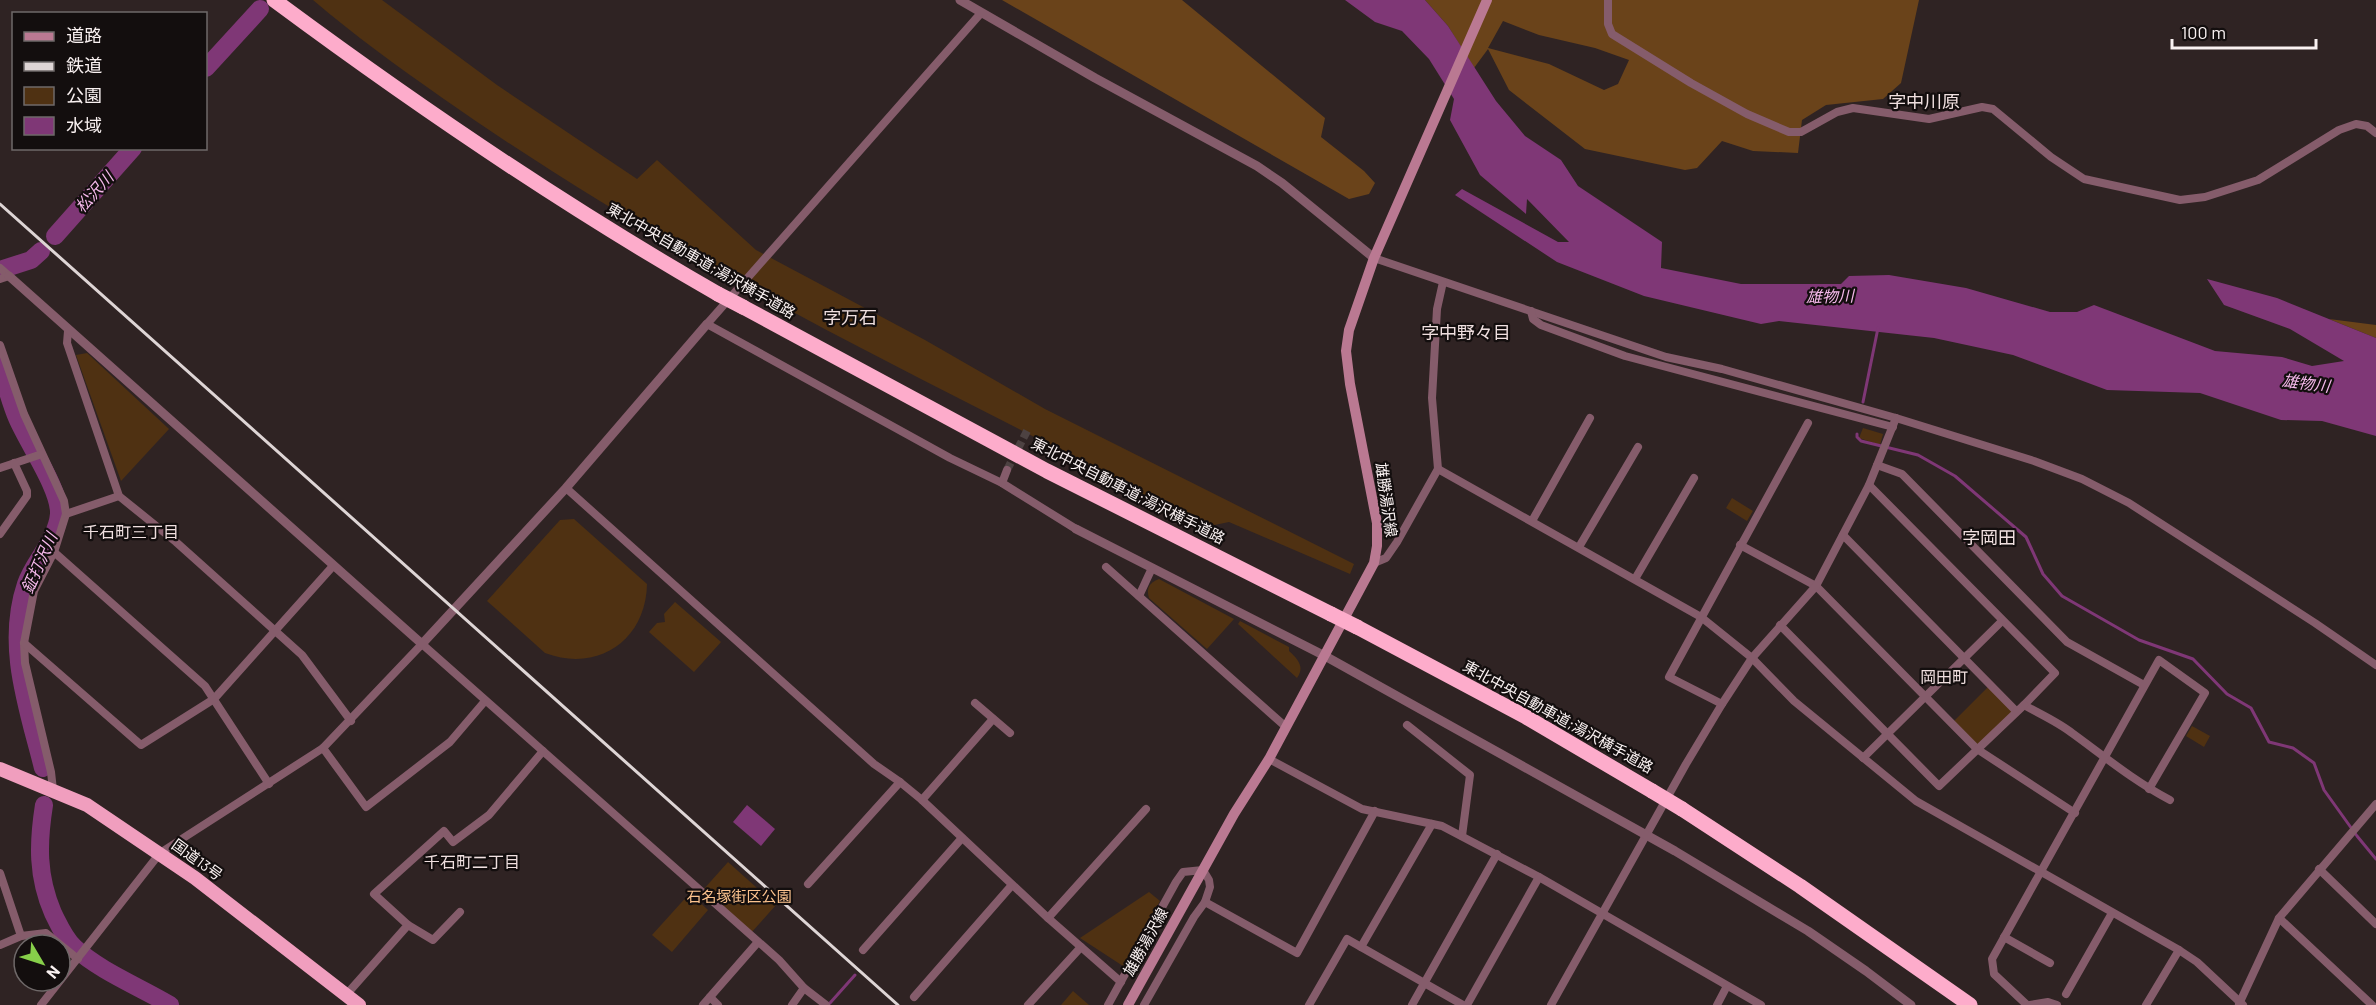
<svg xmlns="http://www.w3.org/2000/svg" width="2376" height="1005" font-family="Barlow,'Noto Sans JP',sans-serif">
  <rect width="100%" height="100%" fill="#2f2323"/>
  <g fill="#4f3112">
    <path d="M313,0h69l115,85 140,94 20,-19 99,90 169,90 120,69 309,155 -4,10 -121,-52 -29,6c-142,-84 -292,-152 -436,-232 -111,-61 -219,-126 -323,-199 -44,-31 -87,-62 -128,-97z"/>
    <polygon points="87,353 169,429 121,481 76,355"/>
    <polygon points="1863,428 1883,434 1880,445 1859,438"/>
    <polygon points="1732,498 1753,511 1747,521 1726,508"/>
    <path d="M574,519l73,65c-1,56 -49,89 -102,69l-58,-52 73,-81z"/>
    <path d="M1159,579l75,40 -27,30 -58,-51c-3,-10 0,-15 10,-19z"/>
    <polygon points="675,602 721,642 694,672 649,632 657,623 665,622 664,614"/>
    <path d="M1240,621l49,26v4c9,8 16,16 8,27l-59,-54z"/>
    <polygon points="1990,685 2016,711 1977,749 1952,723"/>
    <polygon points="2192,726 2210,736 2204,747 2186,736"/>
    <polygon points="728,862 776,905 751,933 703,890"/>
    <polygon points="1149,892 1160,901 1123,966 1080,938"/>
    <polygon points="690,893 708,910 672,952 652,935"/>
    <polygon points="1073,991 1089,1005 1061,1005"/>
  </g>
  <g fill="#6a431a" fill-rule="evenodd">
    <polygon points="1002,0 1182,0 1325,118 1321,137 1364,171 1375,183 1369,194 1349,199"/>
    <path d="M1425,0h494l-18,83 -18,16 -57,6 -24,15 -4,33 -45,-2 -31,-10 -25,27 -12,2 -100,-21 -76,-59 -21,-41 -14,19 -26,-42zM1503,21l36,14 56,13 34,12 -11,24 -14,6 -55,-26 -61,-16z"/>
    <polygon points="2329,319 2376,325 2376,338"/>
  </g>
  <g fill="#7f3776">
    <polygon points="1345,0 1425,0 1448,26 1496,101 1525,136 1561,160 1578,186 1662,242 1661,268 1741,284 1841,284 1849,276 1889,275 1966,288 2050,312 2077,312 2094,305 2215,351 2282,357 2312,366 2344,361 2290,329 2224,305 2207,279 2277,298 2376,338 2376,436 2322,421 2281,420 2200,393 2107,390 2013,355 1934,338 1779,321 1761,324 1644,296 1557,262 1455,195 1462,189 1558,242 1569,242 1527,199 1526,214 1480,175 1450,120 1454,99 1429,59 1402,31 1375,22"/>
    <polygon points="747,805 775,829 761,846 733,822"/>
  </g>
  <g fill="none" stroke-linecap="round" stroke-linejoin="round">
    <g stroke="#7f3776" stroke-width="3">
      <polyline points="1863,402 1878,328"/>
      <polyline points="1857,434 1857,437 1861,441 1918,455 1955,476 2026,537 2043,574 2062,596 2139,640 2193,659 2227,694 2251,708 2269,742 2293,748 2314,763 2324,790 2357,836 2376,859"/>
      <polyline points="830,1003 855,975"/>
    </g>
    <g stroke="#7f3776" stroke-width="18">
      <polyline points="206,68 260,9"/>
      <polyline points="55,236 133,148"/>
      <polyline points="0,270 31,260 41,251"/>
      <path d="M0,366c6,18 10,36 17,52 11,26 43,71 42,96 -2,26 -26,48 -33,70 -21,62 2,124 17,184"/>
      <path d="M44,805c-6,38 -7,71 9,108 6,12 12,26 22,35 25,23 65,39 95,57"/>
    </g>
    <polyline stroke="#4d4242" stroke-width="8" stroke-dasharray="8 4" stroke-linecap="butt" points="1007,470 1028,429"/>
    <g stroke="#855c6b" stroke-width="8">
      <polyline points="1608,0 1608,24 1612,34 1691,83 1747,114 1789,132 1801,132 1837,112 1853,108 1929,119 1982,107 1993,109 2051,157 2084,179 2180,200 2205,197 2258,180 2339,130 2356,124 2367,126 2376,133"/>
      <polyline points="981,13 707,324 950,458 1002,483 1076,529"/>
      <polyline points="1374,258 1666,357 1722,369 1896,418 2034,461 2082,479 2129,503 2315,623 2376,665"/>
      <polyline points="0,268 9,276 0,279"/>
      <polyline points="1531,311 1533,319 1541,325 1625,356 1893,427"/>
      <polyline points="68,331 67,343 119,496 176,542 302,655 351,721"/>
      <polyline points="0,345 24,414 64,501 66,514 54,552 34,591 24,643 25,663 51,772 53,790"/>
      <polyline points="1877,465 1902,474 2067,642 2144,685"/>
      <polyline points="0,468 42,454"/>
      <polyline points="1438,469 1701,617 1752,658 1794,701 1916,801 2179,950 2197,962 2243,1005"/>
      <polyline points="1002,483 1007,470"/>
      <path d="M1869,485l186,188 -31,32c16,9 34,17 48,28 33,24 62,48 98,67"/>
      <polyline points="566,488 874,764 900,782 922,800 1048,918 1121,982"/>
      <polyline points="66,514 119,496"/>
      <polyline points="1532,521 1590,418"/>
      <polyline points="0,534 27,496 27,491 14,463"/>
      <polyline points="1843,535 2016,711"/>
      <polyline points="1740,545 1816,586 1977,749 2075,813"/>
      <polyline points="1579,547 1638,447"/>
      <polyline points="54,552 205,686 269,784"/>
      <polyline points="1374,563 1386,558 1397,542 1438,469 1432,398 1437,309 1443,282"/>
      <polyline points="1106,567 1286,727"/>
      <polyline points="1635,579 1694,478"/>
      <polyline points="1139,596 1152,568"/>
      <polyline points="1780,625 1939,786 2024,705"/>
      <polyline points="24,643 141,745 214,699 333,566"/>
      <polyline points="975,703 1010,733"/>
      <polyline points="1722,704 1669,677 1808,423"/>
      <polyline points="1407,725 1470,775 1462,836"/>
      <polyline points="323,748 366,807 450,742 485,701"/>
      <polyline points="1863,758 2002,621"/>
      <polyline points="1269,759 1362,809 1442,826 1539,877 1761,1005"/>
      <polyline points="922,800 993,719"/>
      <polyline points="1432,824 1361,947 1463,1005"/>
      <polyline points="2319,869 2376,924"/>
      <polyline points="0,873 21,936"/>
      <polyline points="808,884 900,782"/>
      <polyline points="1205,902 1297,953 1375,811"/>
      <polyline points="1048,918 1146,809"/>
      <polyline points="2279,918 2372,1005"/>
      <polyline points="408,925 433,940 460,912"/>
      <polyline points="2004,937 2050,963"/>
      <polyline points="0,945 21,936 46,933 78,959"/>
      <polyline points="863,950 962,838"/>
      <polyline points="2066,994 2112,913"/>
      <polyline points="346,995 408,925 374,894 444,831 453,842 489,815 543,751"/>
      <polyline points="710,997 718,1005"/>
      <polyline points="914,997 1012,885"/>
      <polyline points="2239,1004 2279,918 2376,804"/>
      <polyline points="41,1005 160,853 323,748 422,644 779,960 804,988 826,1005"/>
      <polyline points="703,1005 758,942"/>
      <polyline points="792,1005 804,988"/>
      <polyline points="1028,1005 1081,947"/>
      <polyline points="1108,1005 1176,882 1183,872 1203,870 1209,880 1210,887 1205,902 1194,917 1144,1005"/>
      <polyline points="1309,1005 1347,939 1361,947"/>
      <polyline points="1412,1005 1497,854"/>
      <polyline points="1467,1005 1539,877"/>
      <polyline points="1551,1005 1686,764 1722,704 1752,658 1816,586 1869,485 1896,418"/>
      <polyline points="1717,1005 1727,986"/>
      <polyline points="2027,1005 1994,974 1992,959 2159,660 2205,693 2149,789"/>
      <polyline points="2030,1005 2048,1002 2057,1005"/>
      <polyline points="2146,1005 2179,950"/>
    </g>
    <g stroke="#855c6b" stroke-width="9">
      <polyline points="960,0 1095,78 1257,166 1282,183 1374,258"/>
      <polyline points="9,276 422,644 566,488 707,324"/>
      <polyline points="1076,529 1325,656 1675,851 1808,931 1866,971 1911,1005"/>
    </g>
    <polyline stroke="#ba7992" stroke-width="10" points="1128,1005 1234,814 1269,759 1374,563 1377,546 1377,523 1350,384 1346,351 1349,330 1374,258 1487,0"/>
    <polyline stroke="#f09ebe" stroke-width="14" points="0,769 87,805 195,878 359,1005"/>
    <g stroke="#fdaccb" stroke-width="15">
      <path d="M274,0c143,106 290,206 444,294"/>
      <polyline points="743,307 1047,471 1331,614"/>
      <polyline points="1357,627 1526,717 1652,791"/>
      <polyline points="1682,809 1800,886 1970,1005"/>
    </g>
    <polyline stroke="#ded5d5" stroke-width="3" points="0,204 898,1005"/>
    <g stroke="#fdaccb" stroke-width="15">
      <polyline points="718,294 743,307"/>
      <polyline points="1331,614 1357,627"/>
      <polyline points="1652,791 1682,809"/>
    </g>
  </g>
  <g text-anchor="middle" stroke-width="4.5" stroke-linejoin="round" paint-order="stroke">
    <g font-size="15" fill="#f9f1f1" stroke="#130e0e">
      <text transform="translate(701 261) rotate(30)" y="5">東北中央自動車道;湯沢横手道路</text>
      <text transform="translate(1128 491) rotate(27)" y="5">東北中央自動車道;湯沢横手道路</text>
      <text transform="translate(1386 500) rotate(82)" y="5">雄勝湯沢線</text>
      <text transform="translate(1558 717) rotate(29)" y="5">東北中央自動車道;湯沢横手道路</text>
      <text transform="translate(197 860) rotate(36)" y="5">国道13号</text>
      <text transform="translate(1146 942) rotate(-61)" y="5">雄勝湯沢線</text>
    </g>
    <g font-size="15" fill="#fcc38e" stroke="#130e0e">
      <text x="739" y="902">石名塚街区公園</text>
    </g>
    <g font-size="16" font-style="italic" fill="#f4b8ea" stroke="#130e0e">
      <text transform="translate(94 192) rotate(-48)" y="6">松沢川</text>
      <text transform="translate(1830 296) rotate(-1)" y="6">雄物川</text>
      <text transform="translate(2306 383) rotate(7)" y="6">雄物川</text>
      <text transform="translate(39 563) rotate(-66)" y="6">鉦打沢川</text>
    </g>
    <g font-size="16" fill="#efdfdf" stroke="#130e0e">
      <text x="131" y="538">千石町三丁目</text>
      <text x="1944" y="683">岡田町</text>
      <text x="472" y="868">千石町二丁目</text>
    </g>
    <g font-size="18" fill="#efdfdf" stroke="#130e0e">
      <text x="1924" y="108">字中川原</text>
      <text x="850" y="324">字万石</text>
      <text x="1466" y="339">字中野々目</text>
      <text x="1989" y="544">字岡田</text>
    </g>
  </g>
  <rect x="12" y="12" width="195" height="138" fill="#130e0e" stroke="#6f6969" stroke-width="1.5"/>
  <rect x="24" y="32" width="30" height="9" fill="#ba7992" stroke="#6f6969" stroke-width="1.5"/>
  <text x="66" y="42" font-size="18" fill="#f9f1f1">道路</text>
  <rect x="24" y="62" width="30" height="9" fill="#ded5d5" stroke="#6f6969" stroke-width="1.5"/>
  <text x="66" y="72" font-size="18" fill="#f9f1f1">鉄道</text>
  <rect x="24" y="87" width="30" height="18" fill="#4f3112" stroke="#6f6969" stroke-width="1.5"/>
  <text x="66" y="102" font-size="18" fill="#f9f1f1">公園</text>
  <rect x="24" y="117" width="30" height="18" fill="#7f3776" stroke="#6f6969" stroke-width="1.5"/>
  <text x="66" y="132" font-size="18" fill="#f9f1f1">水域</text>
  <g transform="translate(42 963) rotate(129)"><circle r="28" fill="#130e0e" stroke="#6f6969" stroke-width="1.5"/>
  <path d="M0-4.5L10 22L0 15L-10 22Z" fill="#87cf4a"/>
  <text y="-9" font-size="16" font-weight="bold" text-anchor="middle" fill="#f9f1f1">N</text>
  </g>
  <path d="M2172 39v9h144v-9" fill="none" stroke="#f9f1f1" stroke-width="3"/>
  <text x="2181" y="39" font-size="18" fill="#f9f1f1" stroke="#130e0e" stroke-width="4.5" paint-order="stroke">100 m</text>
</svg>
